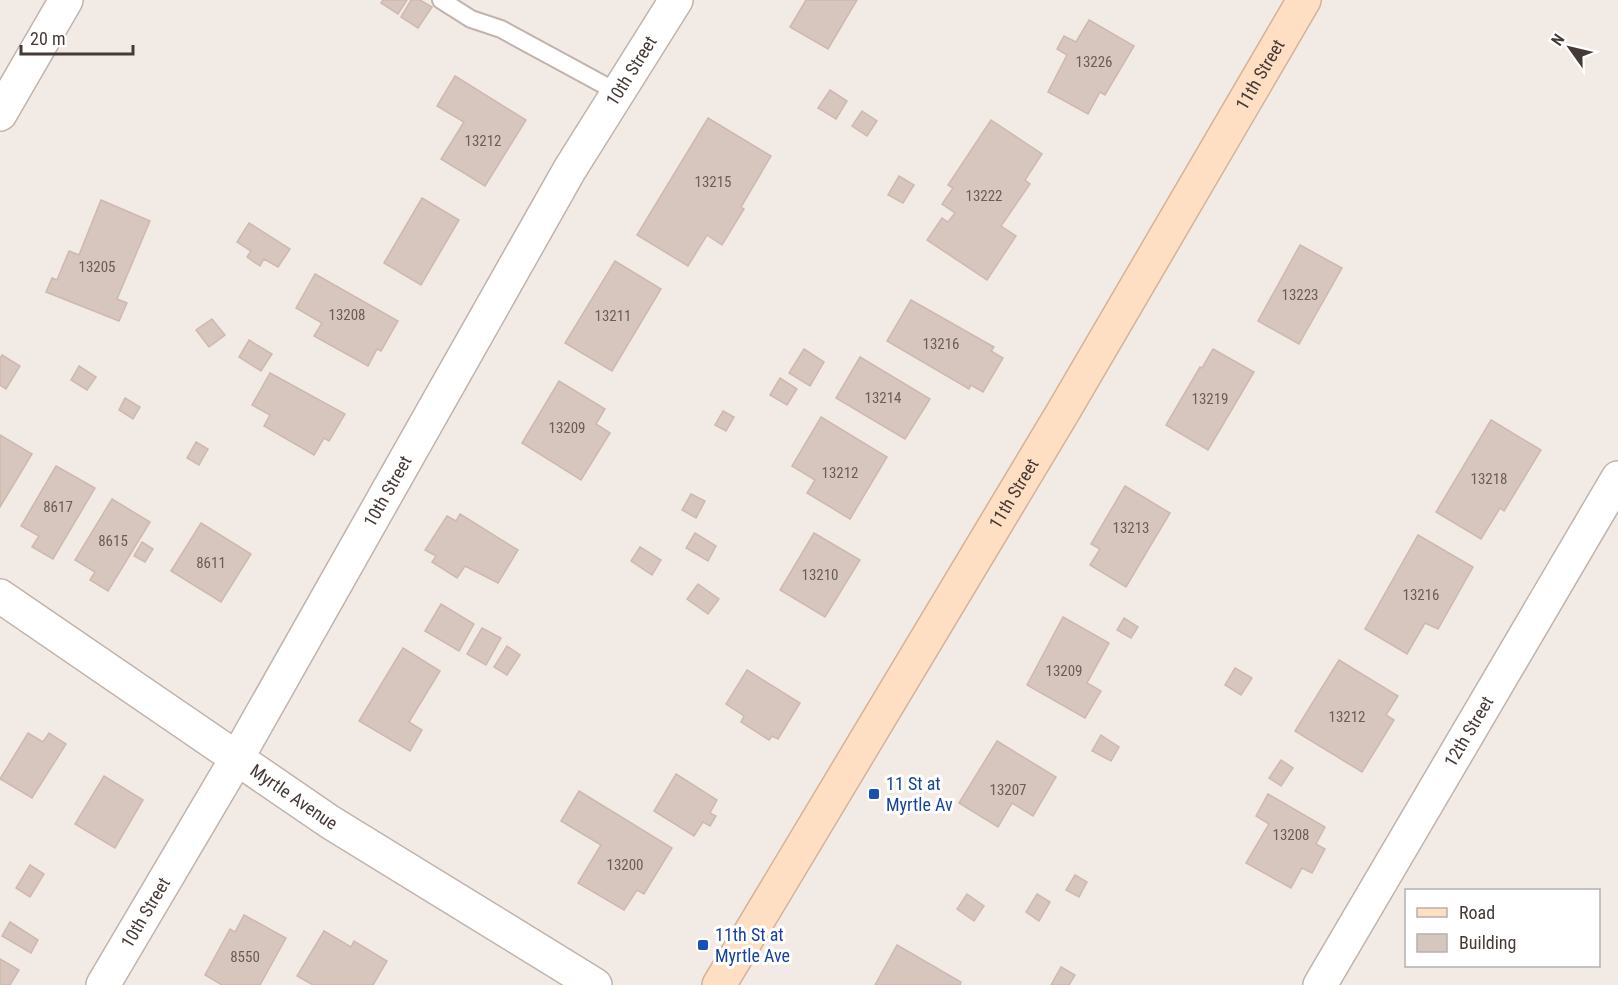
<svg xmlns="http://www.w3.org/2000/svg" width="1618" height="985" font-family="'Roboto Condensed',sans-serif">
  <rect width="100%" height="100%" fill="#f2ebe5"/>
  <g fill="#d7c6be" stroke="#cfb8ae" stroke-width="1.5">
    <polygon points="383,0 407,0 398,14 381,3"/>
    <polygon points="411,0 420,0 432,7 418,28 401,17"/>
    <polygon points="806,0 857,0 828,49 790,27"/>
    <polygon points="1089,20 1134,46 1105,95 1100,92 1088,114 1048,92 1067,55 1057,49 1064,36 1076,42"/>
    <polygon points="455,76 526,120 485,186 441,159 464,122 437,106"/>
    <polygon points="830,90 847,101 836,119 818,108"/>
    <polygon points="862,111 877,121 867,136 852,126"/>
    <polygon points="708,118 771,156 741,207 744,209 722,245 707,235 688,266 637,235"/>
    <polygon points="991,120 1042,154 1025,180 1030,184 1001,226 1016,236 987,280 927,240 942,218 948,222 955,213 942,204 953,188 948,185"/>
    <polygon points="899,176 914,185 903,203 888,195"/>
    <polygon points="422,198 459,220 421,285 384,263"/>
    <polygon points="101,200 150,221 117,299 127,303 119,321 46,292 52,278 57,280 69,251 79,255"/>
    <polygon points="249,223 290,249 278,267 264,259 260,266 247,257 251,251 237,242"/>
    <polygon points="1300,245 1342,268 1299,344 1258,321"/>
    <polygon points="615,261 661,289 612,371 565,343"/>
    <polygon points="315,274 398,321 381,351 377,349 368,366 314,336 322,323 296,308"/>
    <polygon points="911,300 994,347 991,351 1003,358 983,392 971,385 969,389 887,341"/>
    <polygon points="212,319 225,335 209,347 196,330"/>
    <polygon points="249,340 272,354 261,371 239,357"/>
    <polygon points="804,349 824,362 810,386 789,373"/>
    <polygon points="1213,349 1254,372 1208,450 1166,425 1200,367 1202,368"/>
    <polygon points="2,355 20,366 6,389 0,385 0,359"/>
    <polygon points="860,357 930,399 905,439 836,398"/>
    <polygon points="79,366 96,377 87,390 71,380"/>
    <polygon points="270,373 345,414 329,441 324,438 314,455 264,426 270,415 252,405"/>
    <polygon points="780,378 797,389 787,405 770,395"/>
    <polygon points="559,381 605,409 596,424 610,433 581,480 522,443"/>
    <polygon points="125,398 140,407 133,419 119,410"/>
    <polygon points="723,411 734,417 726,431 715,425"/>
    <polygon points="821,417 887,457 850,519 807,493 815,480 792,466"/>
    <polygon points="1491,420 1541,450 1504,511 1500,508 1481,539 1436,512"/>
    <polygon points="0,435 32,454 0,507"/>
    <polygon points="196,442 208,449 199,465 187,458"/>
    <polygon points="56,466 95,488 53,559 32,547 39,536 21,526"/>
    <polygon points="1125,486 1170,513 1126,587 1090,565 1100,549 1091,544"/>
    <polygon points="691,494 705,501 696,518 682,510"/>
    <polygon points="112,499 150,522 108,591 90,580 95,572 75,560"/>
    <polygon points="460,514 518,550 498,583 465,566 457,578 432,562 436,556 425,550 447,516 456,521"/>
    <polygon points="201,523 251,554 221,602 171,571"/>
    <polygon points="695,533 716,546 708,561 686,548"/>
    <polygon points="814,533 860,560 825,617 780,590"/>
    <polygon points="1418,535 1473,567 1438,629 1425,623 1407,654 1365,629"/>
    <polygon points="142,542 153,549 145,562 134,556"/>
    <polygon points="640,547 661,560 652,575 631,561"/>
    <polygon points="698,584 719,599 708,614 687,599"/>
    <polygon points="441,604 474,624 459,651 425,631"/>
    <polygon points="1063,617 1109,643 1087,683 1101,691 1085,718 1027,685"/>
    <polygon points="1124,618 1138,627 1131,638 1117,630"/>
    <polygon points="482,628 501,638 486,665 467,654"/>
    <polygon points="507,646 520,655 507,675 494,667"/>
    <polygon points="403,648 440,671 409,722 422,730 410,751 359,721"/>
    <polygon points="1339,660 1398,696 1386,715 1394,720 1362,772 1295,731"/>
    <polygon points="1235,668 1252,678 1241,695 1225,685"/>
    <polygon points="747,670 800,703 778,739 772,736 769,740 741,722 744,716 726,704"/>
    <polygon points="28,733 43,742 49,733 66,744 32,798 0,779"/>
    <polygon points="1101,735 1119,747 1111,761 1092,751"/>
    <polygon points="997,741 1056,777 1033,816 1012,803 998,827 959,803"/>
    <polygon points="1281,760 1293,768 1281,786 1269,778"/>
    <polygon points="676,774 717,800 710,813 716,816 710,826 703,822 694,836 654,811"/>
    <polygon points="104,776 143,800 115,848 75,824"/>
    <polygon points="579,791 672,848 644,894 637,890 624,910 578,883 601,845 561,821"/>
    <polygon points="1268,794 1325,827 1316,844 1325,849 1312,873 1302,868 1291,888 1246,863 1269,824 1256,816"/>
    <polygon points="30,865 44,874 30,897 16,888"/>
    <polygon points="1075,875 1087,882 1079,897 1066,890"/>
    <polygon points="967,894 984,906 974,921 957,909"/>
    <polygon points="1037,894 1050,902 1039,921 1026,912"/>
    <polygon points="244,915 286,938 260,985 222,985 205,975 230,929 235,932"/>
    <polygon points="10,922 38,940 31,953 2,936"/>
    <polygon points="324,931 351,947 354,941 387,961 373,985 313,985 297,976"/>
    <polygon points="897,945 961,982 960,985 875,985"/>
    <polygon points="0,959 19,970 10,985 0,985"/>
    <polygon points="1061,967 1075,975 1069,985 1051,985"/>
  </g>
  <g fill="none" stroke-linecap="round" stroke-linejoin="round">
    <defs>
      <polyline id="lane" points="441,0 471,19 501,29 617,92"/>
      <g id="street">
        <polyline points="0,114 66,0"/>
        <path id="s1" d="M0,596l330,226 265,163"/>
        <path id="s2" d="M103,985l134,-227 333,-589 106,-169"/>
        <path id="s3" d="M1320,985l298,-507"/>
      </g>
      <g id="secondary">
        <path id="s4" d="M719,985l344,-573 241,-412"/>
      </g>
    </defs>
    <use href="#lane" stroke="#c1b3ab" stroke-width="20"/>
    <use href="#street" stroke="#c1b3ab" stroke-width="36"/>
    <use href="#secondary" stroke="#d5b297" stroke-width="36"/>
    <use href="#lane" stroke="#fff" stroke-width="16"/>
    <use href="#street" stroke="#fff" stroke-width="33"/>
    <use href="#secondary" stroke="#fedfc4" stroke-width="33"/>
  </g>
  <g fill="#1a4fb4" stroke="#fff" stroke-width="2">
    <rect x="868" y="788" width="12" height="12" rx="3"/>
    <rect x="697" y="939" width="12" height="12" rx="3"/>
  </g>
  <g text-anchor="middle" stroke-width="6" stroke-linejoin="round" paint-order="stroke">
    <g font-size="15" fill="#6a5d57">
      <text x="1094" y="67">13226</text>
      <text x="483" y="146">13212</text>
      <text x="713" y="187">13215</text>
      <text x="984" y="201">13222</text>
      <text x="97" y="272">13205</text>
      <text x="1300" y="300">13223</text>
      <text x="347" y="320">13208</text>
      <text x="613" y="321">13211</text>
      <text x="941" y="349">13216</text>
      <text x="883" y="403">13214</text>
      <text x="1210" y="404">13219</text>
      <text x="567" y="433">13209</text>
      <text x="840" y="478">13212</text>
      <text x="1489" y="484">13218</text>
      <text x="58" y="512">8617</text>
      <text x="1131" y="533">13213</text>
      <text x="113" y="546">8615</text>
      <text x="211" y="568">8611</text>
      <text x="820" y="580">13210</text>
      <text x="1421" y="600">13216</text>
      <text x="1064" y="676">13209</text>
      <text x="1347" y="722">13212</text>
      <text x="1008" y="795">13207</text>
      <text x="1291" y="840">13208</text>
      <text x="625" y="870">13200</text>
      <text x="245" y="962">8550</text>
    </g>
    <g font-size="18" fill="#453a35" stroke="#fff">
      <text dy="6" stroke="none"><textPath href="#s2" startOffset="1056">10th Street</textPath></text>
      <text dy="6" stroke="none"><textPath href="#s4" startOffset="1059">11th Street</textPath></text>
      <text dy="6" stroke="none"><textPath href="#s2" startOffset="570">10th Street</textPath></text>
      <text dy="6" stroke="none"><textPath href="#s4" startOffset="573">11th Street</textPath></text>
      <text dy="6" stroke="none"><textPath href="#s3" startOffset="294">12th Street</textPath></text>
      <text dy="6" stroke="none"><textPath href="#s1" startOffset="356">Myrtle Avenue</textPath></text>
      <text dy="6" stroke="none"><textPath href="#s2" startOffset="84">10th Street</textPath></text>
    </g>
    <g font-size="18" fill="#164399" stroke="#fff" text-anchor="start">
      <text x="886" y="790">11 St at<tspan x="886" dy="21">Myrtle Av</tspan></text>
      <text x="715" y="941">11th St at<tspan x="715" dy="21">Myrtle Ave</tspan></text>
    </g>
  </g>
  <rect x="1405" y="889" width="195" height="78" fill="#ffffff" stroke="#b5b0ae" stroke-width="1.5"/>
  <rect x="1417" y="908" width="30" height="9" fill="#fedfc4" stroke="#b5b0ae" stroke-width="1.5"/>
  <text x="1459" y="919" font-size="18" fill="#453a35">Road</text>
  <rect x="1417" y="934" width="30" height="18" fill="#d7c6be" stroke="#b5b0ae" stroke-width="1.5"/>
  <text x="1459" y="949" font-size="18" fill="#453a35">Building</text>
  <g transform="translate(1570 48) rotate(304)" stroke="#ffffff" stroke-width="4.5" paint-order="stroke">
  <path d="M0-4.5L10 22L0 15L-10 22Z" fill="#453a35"/>
  <text y="-9" font-size="16" font-weight="bold" text-anchor="middle" fill="#453a35">N</text>
  </g>
  <path d="M21 45v9h112v-9" fill="none" stroke="#453a35" stroke-width="3"/>
  <text x="30" y="45" font-size="18" fill="#453a35" stroke="#ffffff" stroke-width="4.5" paint-order="stroke">20 m</text>
</svg>
